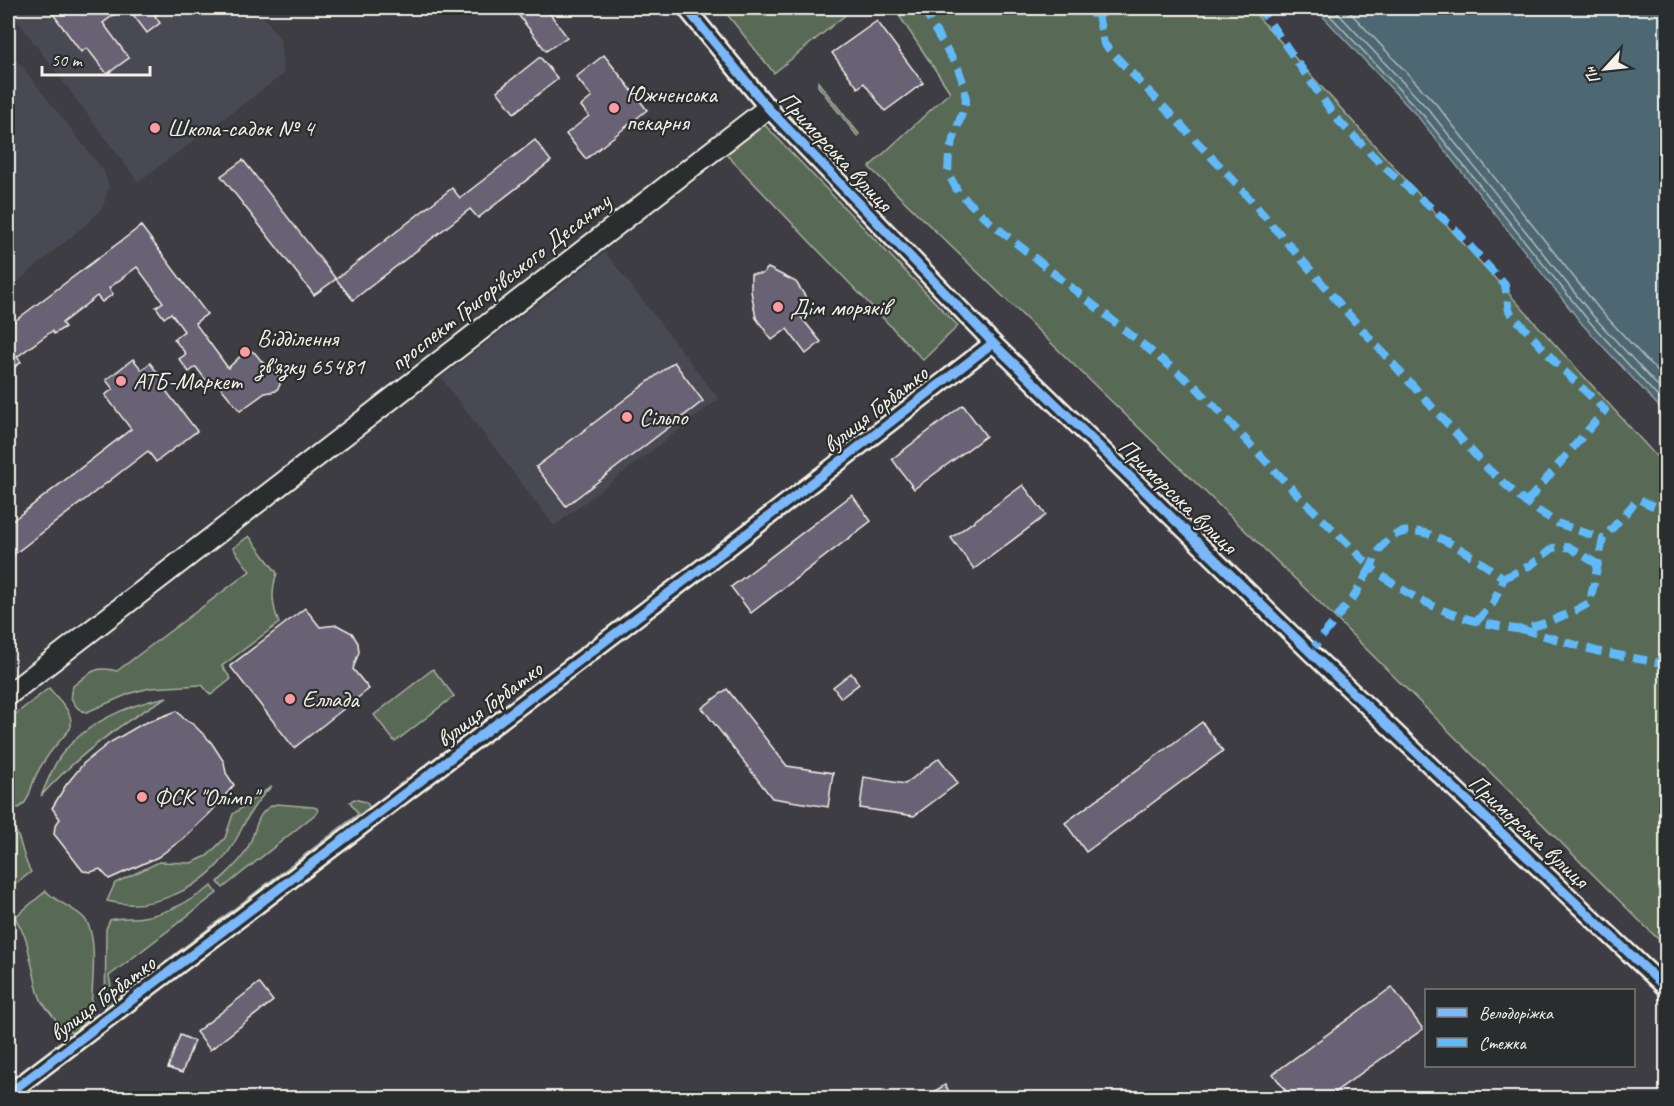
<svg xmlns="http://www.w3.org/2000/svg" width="1674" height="1106" font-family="Caveat,sans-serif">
  <rect width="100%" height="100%" fill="#3d3d43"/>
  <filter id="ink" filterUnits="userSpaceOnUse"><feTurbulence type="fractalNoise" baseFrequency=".0167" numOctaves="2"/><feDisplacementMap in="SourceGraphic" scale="12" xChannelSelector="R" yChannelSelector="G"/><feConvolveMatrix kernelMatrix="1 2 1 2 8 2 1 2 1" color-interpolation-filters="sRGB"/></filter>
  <g filter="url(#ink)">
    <g fill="#4a4852">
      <polygon points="8,8 257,8 280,38 284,74 138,182"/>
      <polygon points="8,49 104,171 109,187 103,207 91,220 8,290"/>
      <polygon points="605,252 719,399 554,526 441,378"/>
    </g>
    <g fill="#596a54" stroke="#a6ae9e" stroke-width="1.5">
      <polygon points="722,8 854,8 774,73"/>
      <polygon points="894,8 1250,8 1666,467 1666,947 1318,601 869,167 950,92"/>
      <polygon points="818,82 859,134 858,137 818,86"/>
      <polygon points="760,120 958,326 923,360 725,153"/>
      <path d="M249,536l28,37c-6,18 -5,32 2,50l-57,43 9,13 -20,16 -9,-10 -52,3 -19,5 -44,19c-9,-1 -11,-6 -16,-14l2,-12c17,-13 21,-21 44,-15l133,-100 -17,-23z"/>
      <polygon points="433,669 454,696 395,742 374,715"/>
      <path d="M49,688c9,12 27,25 21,41 -14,16 -28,31 -36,51 -4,10 -5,22 -15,28l-11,-2v-86z"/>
      <path d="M167,697c-48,27 -89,58 -126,99 6,-13 10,-26 18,-38 25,-35 68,-53 108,-61z"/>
      <path d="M272,786c-6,6 -13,13 -18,21 -10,14 -15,30 -25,44 -25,37 -78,62 -122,50l8,-18 44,-21 32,1 16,-7 18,-18 8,-24z"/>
      <polygon points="354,799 366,802 371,809 129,995 121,986 127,982 132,987 358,814 350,802"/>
      <path d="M277,804l36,3 4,1 1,4 -95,76 -5,-6c10,-10 23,-20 29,-33 10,-17 8,-40 30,-45z"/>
      <path d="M8,821c14,12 13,35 23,51l-23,18z"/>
      <path d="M212,886l5,7 -108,83 6,29 -10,8 1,-84 4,-9c11,-3 22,-1 33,-3 26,-4 47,-16 69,-31z"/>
      <path d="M46,891c11,12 27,16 38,27 15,16 8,69 7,91l-1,7 -16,17 -10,-3 -22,-28 -4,-10 -12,-53 -11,-22z"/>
    </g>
    <polygon fill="#4d6872" stroke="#909fa1" stroke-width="1.5" points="1315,8 1666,8 1666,414 1583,325 1419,118"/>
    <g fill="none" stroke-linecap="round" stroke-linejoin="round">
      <g stroke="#b1bab9" stroke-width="1.5">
        <polyline points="1323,8 1423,115 1588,320 1666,406"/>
        <polyline points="1333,8 1429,110 1593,316 1666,395"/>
        <polyline points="1346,8 1436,104 1600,310 1666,381"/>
      </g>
    </g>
    <g fill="#696274" stroke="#f4f1e8" stroke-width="1.5">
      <polygon points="62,8 123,8 103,23 129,58 107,74 87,48 81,52 53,14"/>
      <polygon points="128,8 167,8 155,16 160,23 147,33"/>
      <polygon points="513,8 546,8 567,37 546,51"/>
      <polygon points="877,21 923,83 885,111 864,83 858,88 832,53"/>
      <polygon points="604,55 647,110 586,159 566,134 589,116 581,106 592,97 576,77"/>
      <polygon points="540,57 558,79 514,113 497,91"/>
      <polygon points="535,140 551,161 478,218 470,209 353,300 336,279 452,188 460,198"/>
      <polygon points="243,160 336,279 314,295 221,176"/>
      <polygon points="141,226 207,314 195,323 228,368 248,349 255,353 268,369 273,370 279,376 280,385 276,391 265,393 240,411 214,379 208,383 196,367 189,372 179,359 186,354 174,339 184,331 171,313 164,318 156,307 163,302 137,267 109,288 113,294 102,302 97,296 62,323 65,327 54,334 52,331 17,357 21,362 8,372 8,326"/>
      <polygon points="768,268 796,282 809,302 797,312 821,342 806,354 787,329 772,340 756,318 751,291 751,274 762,274"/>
      <polygon points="133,359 142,370 150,363 164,381 160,383 197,431 156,462 148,451 8,559 8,524 131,429 105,395 113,389 106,380"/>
      <polygon points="674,362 703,401 566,506 536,467"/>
      <polygon points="963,405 986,436 914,489 892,459"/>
      <polygon points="1023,485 1046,515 974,569 951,538"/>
      <polygon points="852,495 871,521 751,613 731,587"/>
      <polygon points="305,608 320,627 337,625 352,633 358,643 359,652 353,669 369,689 294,748 230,666"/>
      <polygon points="851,673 859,684 841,698 833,687"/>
      <polygon points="727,689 787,766 833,773 828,807 772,798 702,708"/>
      <polygon points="177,711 184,719 193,724 211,742 224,762 226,773 234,785 211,812 184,838 158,857 109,879 100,869 91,872 83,871 54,834 55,826 60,819 52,808 66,785 84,763 109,743 142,724"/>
      <polygon points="1202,722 1223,751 1086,852 1065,823"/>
      <polygon points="939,758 958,783 914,816 860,808 864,777 905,784"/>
      <polygon points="259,983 273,1001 210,1050 196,1032"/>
      <polygon points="1392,987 1423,1029 1335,1092 1340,1098 1291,1098 1273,1074"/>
      <polygon points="180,1035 194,1041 182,1073 168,1068"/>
      <polygon points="945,1085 953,1098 923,1098"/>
    </g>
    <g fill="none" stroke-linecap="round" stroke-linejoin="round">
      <defs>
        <g id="minor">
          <polyline points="686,8 768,108 993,343 1310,652 1666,988"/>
          <polyline points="8,1094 720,554 993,343"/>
        </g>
        <polyline id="tertiary" points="8,695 768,108"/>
      </defs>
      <use href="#minor" stroke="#f4f1e8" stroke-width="21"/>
      <use href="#tertiary" stroke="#f4f1e8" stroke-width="24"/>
      <use href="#minor" stroke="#2a2d2e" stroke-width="16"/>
      <use href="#tertiary" stroke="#2a2d2e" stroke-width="20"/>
      <g stroke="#60bafa" stroke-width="8" stroke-dasharray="15 8" stroke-linecap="butt">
        <polyline points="924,8 933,27 958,68 964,85 966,101 949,153 948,173 958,192 991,223 1196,387 1293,490 1371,567 1355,595 1310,652"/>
        <path d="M1067,8c23,7 32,9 55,0"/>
        <polyline points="1255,8 1266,17 1336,118 1383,166 1452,226 1505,285 1509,311 1558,365 1605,410 1526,503"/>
        <polyline points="1098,15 1104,44 1237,184 1350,316 1488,469 1526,503 1557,523 1603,539"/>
        <polyline points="1504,578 1531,565 1553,548 1569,547 1597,564"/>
        <path d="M1476,622l17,-19 11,-25c-27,-17 -81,-63 -112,-41 -11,6 -16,20 -21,30 38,31 80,51 128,59 7,1 16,4 23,3 16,-2 56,-18 68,-27l13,-63 35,-40 28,13"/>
        <polyline points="1521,629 1596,651 1666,664"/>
      </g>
      <defs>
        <g id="cycleway">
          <polyline points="686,8 768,108 993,343 1310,652 1666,988"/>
          <polyline points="8,1094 720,554 993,343"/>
        </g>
      </defs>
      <use href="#cycleway" stroke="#2a2d2e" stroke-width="13"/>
      <use href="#cycleway" stroke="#7ab7fb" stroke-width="9"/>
    </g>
  </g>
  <g fill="#ff9aa2" stroke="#2a2d2e" stroke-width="2">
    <circle cx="614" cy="108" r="6"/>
    <circle cx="155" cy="128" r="6"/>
    <circle cx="778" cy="307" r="6"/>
    <circle cx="245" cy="352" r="6"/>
    <circle cx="121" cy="381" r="6"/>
    <circle cx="627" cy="417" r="6"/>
    <circle cx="290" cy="699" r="6"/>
    <circle cx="142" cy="797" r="6"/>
  </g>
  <g text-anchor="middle" stroke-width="4.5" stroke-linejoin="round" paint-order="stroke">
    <g font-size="24" fill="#f4f1e8" stroke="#2a2d2e" text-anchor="start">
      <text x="626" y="102">Южненська<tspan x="626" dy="28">пекарня</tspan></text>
      <text x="167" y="136">Школа-садок № 4</text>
      <text x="790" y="315">Дім моряків</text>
      <text x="257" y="346">Відділення<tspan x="257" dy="28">зв'язку 65481</tspan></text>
      <text x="133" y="389">АТБ-Маркет</text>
      <text x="639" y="425">Сільпо</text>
      <text x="302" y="707">Еллада</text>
      <text x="154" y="805">ФСК "Олімп"</text>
    </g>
    <g font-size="24" fill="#f4f1e8" stroke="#2a2d2e">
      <text transform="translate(836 151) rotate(47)" y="8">Приморська вулиця</text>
      <text transform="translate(500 282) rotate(-38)" y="8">проспект Григорівського Десанту</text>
      <text transform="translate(875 409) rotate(-38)" y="8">вулиця Горбатко</text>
      <text transform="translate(1178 496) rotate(44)" y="8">Приморська вулиця</text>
      <text transform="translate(489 704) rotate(-37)" y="8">вулиця Горбатко</text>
      <text transform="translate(1529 831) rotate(43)" y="8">Приморська вулиця</text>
      <text transform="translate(102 998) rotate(-37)" y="8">вулиця Горбатко</text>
    </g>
  </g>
  <rect width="1674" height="1106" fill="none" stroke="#2a2d2e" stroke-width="30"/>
  <rect x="15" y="15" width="1644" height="1076" fill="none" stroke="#f4f1e8" stroke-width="2" filter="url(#ink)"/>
  <rect x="1425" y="989" width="210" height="78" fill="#2a2d2e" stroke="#7b7b78" stroke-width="1.5"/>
  <rect x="1437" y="1008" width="30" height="9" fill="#7ab7fb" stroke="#7b7b78" stroke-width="1.5"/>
  <text x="1479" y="1019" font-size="18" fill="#f4f1e8">Велодоріжка</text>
  <rect x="1437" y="1038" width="30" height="9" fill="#60bafa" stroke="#7b7b78" stroke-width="1.5"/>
  <text x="1479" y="1049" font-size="18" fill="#f4f1e8">Стежка</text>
  <g transform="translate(1605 69) rotate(243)" stroke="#2a2d2e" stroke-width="4.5" paint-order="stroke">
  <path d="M0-4.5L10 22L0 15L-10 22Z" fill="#f4f1e8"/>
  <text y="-9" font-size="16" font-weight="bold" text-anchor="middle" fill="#f4f1e8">Пн</text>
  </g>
  <path d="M42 66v9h108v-9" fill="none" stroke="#f4f1e8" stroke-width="3"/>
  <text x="51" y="66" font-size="18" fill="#f4f1e8" stroke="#2a2d2e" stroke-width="4.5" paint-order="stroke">50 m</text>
</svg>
